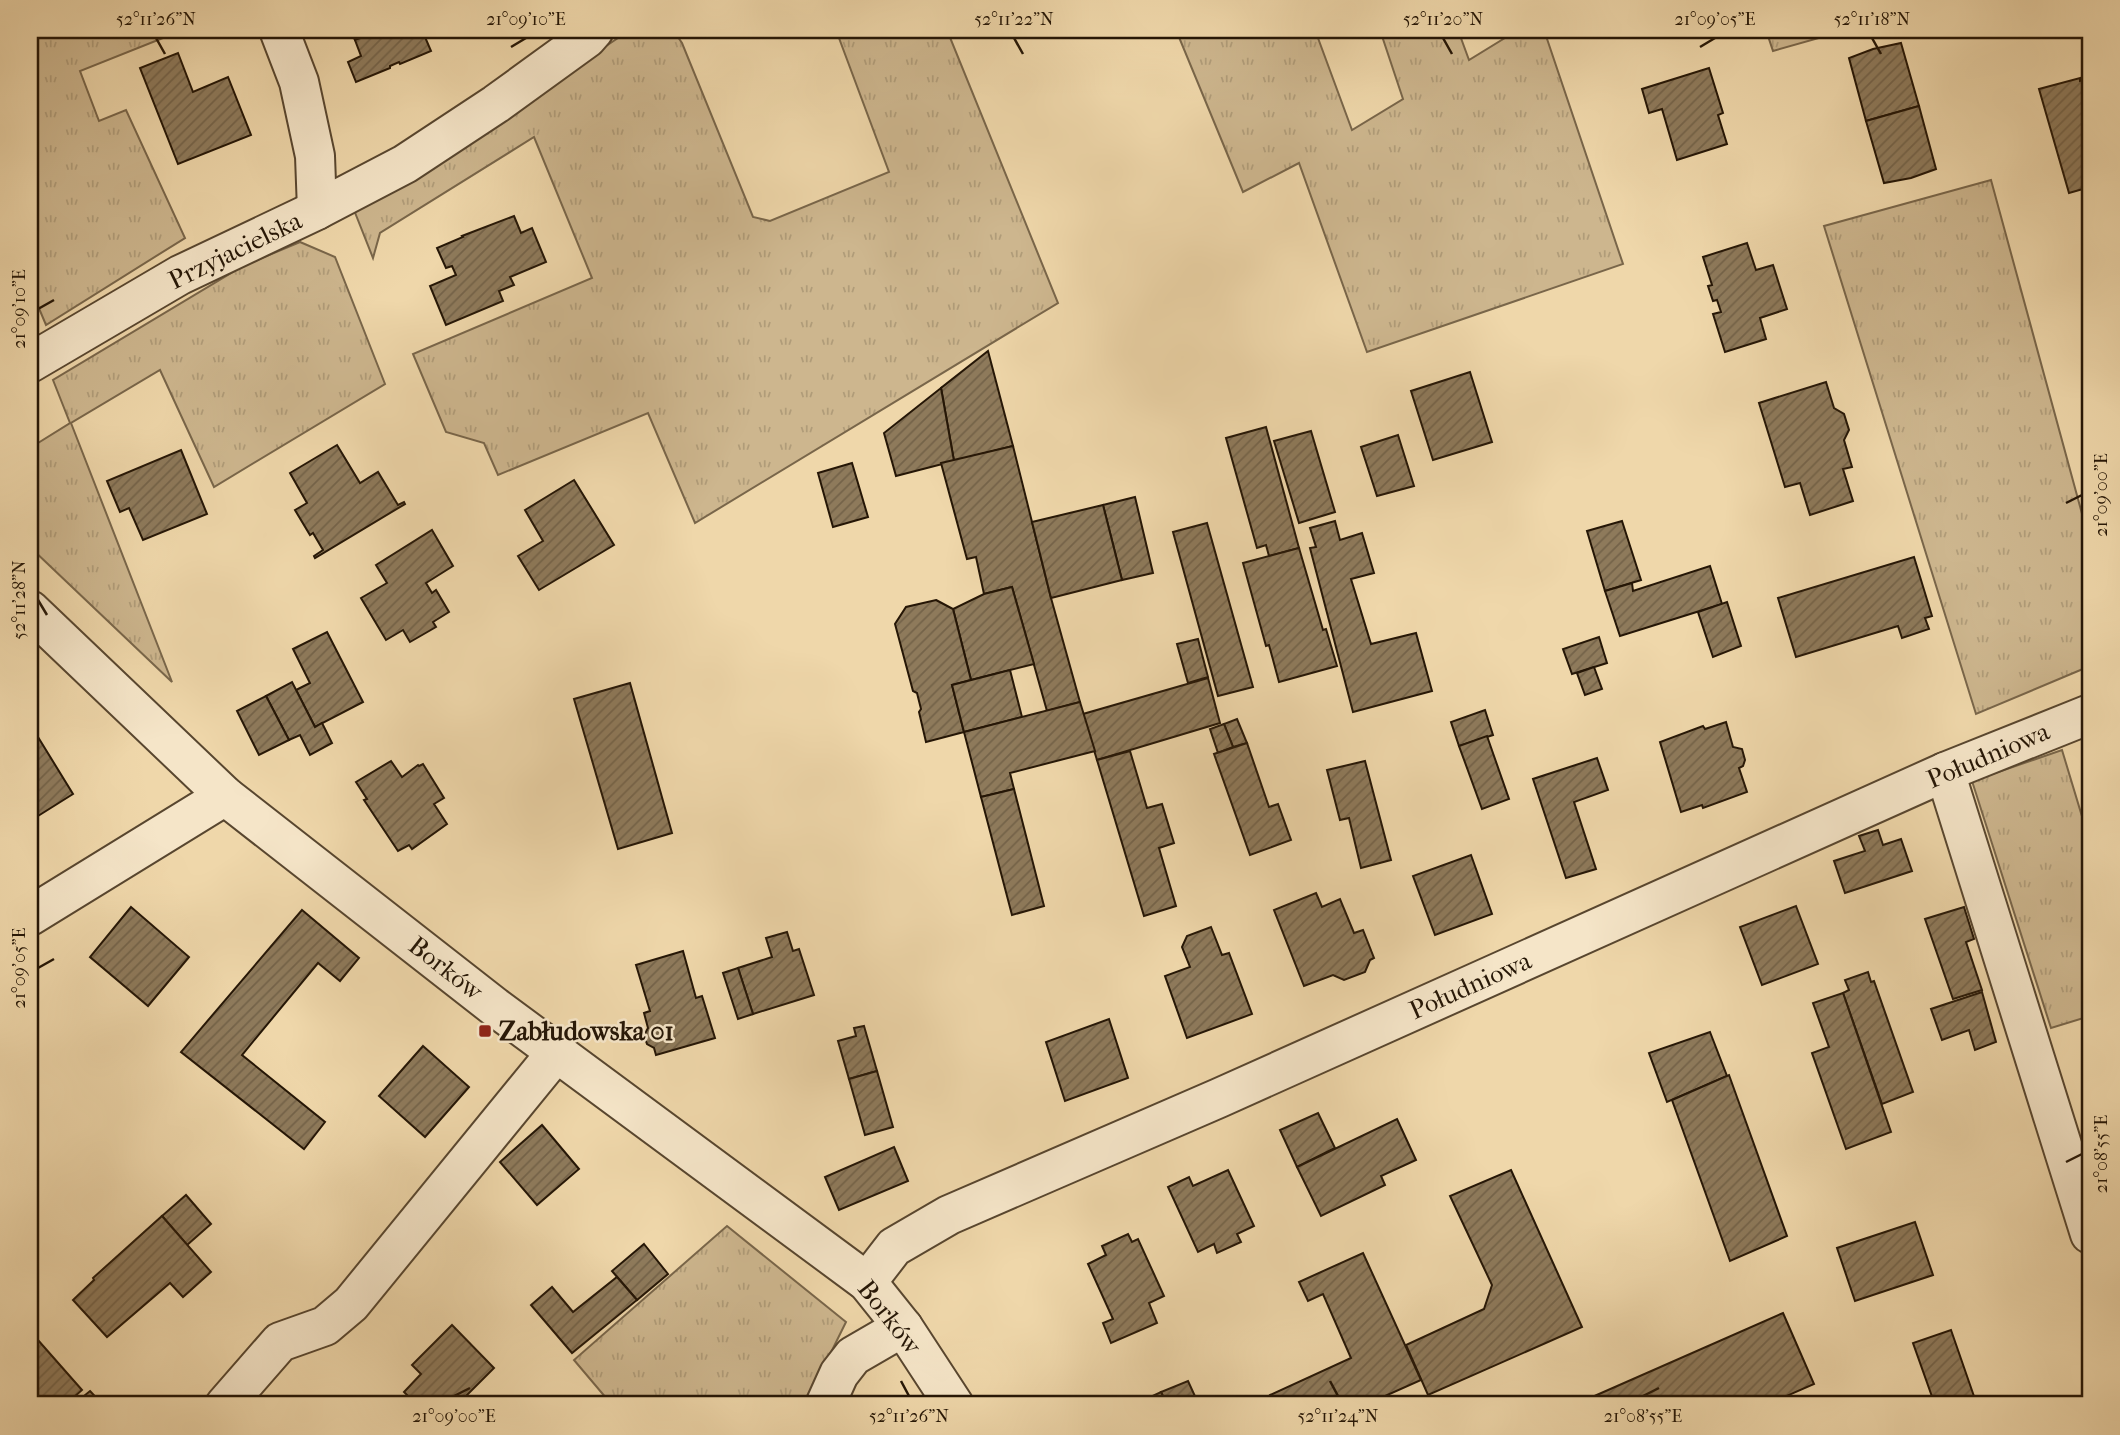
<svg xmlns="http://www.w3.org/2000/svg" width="2120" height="1435" font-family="'IM FELL French Canon',serif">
  <defs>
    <pattern id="grass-tufts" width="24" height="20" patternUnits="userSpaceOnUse" patternTransform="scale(1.75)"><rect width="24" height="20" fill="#cdb68e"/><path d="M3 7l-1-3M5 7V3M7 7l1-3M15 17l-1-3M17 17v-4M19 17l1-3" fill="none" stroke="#b09c79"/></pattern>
    <pattern id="building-hatch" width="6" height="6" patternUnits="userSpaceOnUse" patternTransform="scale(1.75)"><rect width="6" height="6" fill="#8e7a5b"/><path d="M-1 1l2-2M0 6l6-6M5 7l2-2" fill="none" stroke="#746349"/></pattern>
  </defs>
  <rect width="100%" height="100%" fill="#efd7aa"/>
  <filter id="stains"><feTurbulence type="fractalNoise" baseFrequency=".00286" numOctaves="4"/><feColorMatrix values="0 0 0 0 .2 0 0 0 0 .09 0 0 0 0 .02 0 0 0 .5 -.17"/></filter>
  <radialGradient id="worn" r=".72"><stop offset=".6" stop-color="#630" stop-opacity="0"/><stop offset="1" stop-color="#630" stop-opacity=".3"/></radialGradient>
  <g fill="url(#grass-tufts)" stroke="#79664a" stroke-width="2">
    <polygon points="30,30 183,30 80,71 99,121 126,110 185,238 46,325 30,287"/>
    <polygon points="630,30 673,30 682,43 753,217 770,221 889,172 836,30 947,30 1058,303 695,523 648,413 498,475 484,443 446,432 413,354 592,278 534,137 380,233 373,258 352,205 521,103"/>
    <polygon points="1176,30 1315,30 1352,130 1403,99 1380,30 1458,30 1469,60 1518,30 1544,30 1623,264 1367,352 1299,163 1243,192"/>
    <polygon points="1766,30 1847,30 1773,51"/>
    <polygon points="1991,180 2090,543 2090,666 1976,714 1824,226"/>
    <polygon points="300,242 335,257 385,384 214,487 160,370 71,423 172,682 30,547 30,448 70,423 53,380 243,266"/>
    <polygon points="2062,750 2090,843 2090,1016 2051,1028 1972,781"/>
    <polygon points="727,1226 846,1322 805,1405 612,1405 574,1360"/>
  </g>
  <g fill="url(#building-hatch)" stroke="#251606" stroke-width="2">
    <polygon points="350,30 380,30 355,40"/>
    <polygon points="380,30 422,30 431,51 400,64 399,62 390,66 390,68 356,82 348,62 361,56 355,40"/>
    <polygon points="1901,43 1919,106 1866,121 1849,58 1873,49"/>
    <polygon points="178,53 193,92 228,77 251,135 178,164 140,68"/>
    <polygon points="1709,68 1723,113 1718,115 1727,144 1677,160 1662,109 1649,113 1642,89"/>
    <polygon points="2080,78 2080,81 2090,78 2090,187 2069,193 2039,89"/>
    <polygon points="1919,106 1936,169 1911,178 1884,183 1866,121"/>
    <polygon points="514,216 521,233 532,228 546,262 510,277 514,285 499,291 503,301 446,325 430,286 456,275 452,266 446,268 437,248 463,237 462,236"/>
    <polygon points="1747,243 1756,270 1773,265 1787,309 1760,318 1766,339 1725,352 1713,314 1721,312 1717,300 1713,301 1708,286 1712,285 1703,257"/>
    <polygon points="988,351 1013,446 954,461 941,388"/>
    <polygon points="1470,372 1492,442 1433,460 1411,391"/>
    <polygon points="1826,382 1834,408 1844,414 1849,430 1844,440 1852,467 1843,469 1853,501 1810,515 1800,483 1785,487 1759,403"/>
    <polygon points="941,388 954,461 896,476 884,433"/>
    <polygon points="1266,427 1299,548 1269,556 1266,545 1257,548 1226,438"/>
    <polygon points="1311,431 1335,512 1299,523 1274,441"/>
    <polygon points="1398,435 1414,486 1377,496 1361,447"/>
    <polygon points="337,445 360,483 378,472 398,505 404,502 405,504 315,558 314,556 323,550 313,533 310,535 295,510 307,503 290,473"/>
    <polygon points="1013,446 1051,598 1080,702 1047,711 1012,587 984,594 976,557 967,559 941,463"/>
    <polygon points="181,450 207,514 143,540 129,508 120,512 107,481"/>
    <polygon points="852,463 868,517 833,527 818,473"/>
    <polygon points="574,480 614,545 539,590 518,556 543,541 525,510"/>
    <polygon points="1135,497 1153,573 1122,580 1103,505"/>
    <polygon points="1103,505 1122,580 1051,598 1032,522"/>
    <polygon points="1335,521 1340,540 1362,533 1374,573 1351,579 1371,644 1416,633 1432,691 1353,712 1310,548 1316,547 1310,528"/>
    <polygon points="1622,521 1641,580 1605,591 1587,531"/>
    <polygon points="1207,523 1253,687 1218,696 1173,532"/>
    <polygon points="432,530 453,566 426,583 432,593 436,590 449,612 433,622 436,627 410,642 403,630 386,640 361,598 387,583 376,565"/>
    <polygon points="1299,548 1323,630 1326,629 1337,666 1279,682 1269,645 1266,646 1243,563"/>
    <polygon points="1914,557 1932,616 1925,618 1929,629 1902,638 1898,626 1796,657 1778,598"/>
    <polygon points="1710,566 1722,604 1620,636 1605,591 1632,583 1633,591"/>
    <polygon points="1012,587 1034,664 971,680 953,609 984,594"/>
    <polygon points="936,600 953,609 971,680 952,685 964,732 926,742 919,712 921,709 917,693 913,691 895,624 906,607"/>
    <polygon points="1727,602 1741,646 1713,657 1698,612"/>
    <polygon points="327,632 363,702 315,727 296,690 310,683 293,649"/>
    <polygon points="1599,637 1607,663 1572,674 1563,649"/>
    <polygon points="1198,639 1208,677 1188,683 1177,644"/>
    <polygon points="1594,667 1602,689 1585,695 1577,673"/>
    <polygon points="1010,670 1022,717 964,732 952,685"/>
    <polygon points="1208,678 1220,723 1097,760 1083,714"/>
    <polygon points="292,682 315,727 322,723 332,743 310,755 300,735 289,740 266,696"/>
    <polygon points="630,683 672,833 618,849 574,699"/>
    <polygon points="266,696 289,740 259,755 237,711"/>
    <polygon points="1080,702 1095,751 1010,773 1014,789 981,797 964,732"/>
    <polygon points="1485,710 1493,735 1459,746 1451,722"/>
    <polygon points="1237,719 1247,743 1233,747 1224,724"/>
    <polygon points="1726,722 1733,747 1742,749 1745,760 1743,766 1739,768 1747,792 1703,808 1702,805 1681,812 1660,742 1703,726 1705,729"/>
    <polygon points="30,724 73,794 30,821"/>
    <polygon points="1224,724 1233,747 1218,753 1210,729"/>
    <polygon points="1487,736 1509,799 1482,809 1459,746"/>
    <polygon points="1247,743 1269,807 1278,804 1291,840 1250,855 1214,754"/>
    <polygon points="1130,751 1147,808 1162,804 1174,843 1159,848 1176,906 1144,916 1097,760"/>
    <polygon points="1597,758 1608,790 1574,802 1596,869 1566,878 1533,779"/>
    <polygon points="391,761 402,777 418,765 419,766 423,764 444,798 434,804 447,824 412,849 409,845 398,851 364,800 367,799 356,782"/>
    <polygon points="1365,761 1391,860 1361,868 1349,818 1340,820 1327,770"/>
    <polygon points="1014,789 1044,906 1012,915 981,797"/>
    <polygon points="1878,830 1883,845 1901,839 1912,871 1845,893 1834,861 1865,851 1859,836"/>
    <polygon points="1471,855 1492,914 1435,935 1413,876"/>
    <polygon points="1316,893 1322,907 1340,899 1354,933 1363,930 1374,958 1370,960 1365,972 1344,980 1333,975 1304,986 1274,910"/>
    <polygon points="1796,906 1818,964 1762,985 1740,927"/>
    <polygon points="131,907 189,957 148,1006 90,957"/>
    <polygon points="1964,907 1974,939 1966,942 1982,990 1953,999 1925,919"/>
    <polygon points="302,910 359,958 340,981 318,963 242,1055 325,1122 304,1149 181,1052"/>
    <polygon points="1211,927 1222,955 1229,953 1252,1014 1187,1038 1165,976 1190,967 1182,947 1187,936"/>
    <polygon points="787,932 793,951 799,949 814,995 753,1014 738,968 772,957 766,938"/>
    <polygon points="683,951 696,998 702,996 715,1038 656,1055 654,1048 647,1044 644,1035 648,1028 644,1013 650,1011 636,965"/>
    <polygon points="738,968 753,1014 738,1019 723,973"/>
    <polygon points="1868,972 1871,982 1874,981 1913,1092 1882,1104 1843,993 1849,990 1845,980"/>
    <polygon points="1982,992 1996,1042 1975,1050 1969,1030 1942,1040 1931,1009"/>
    <polygon points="1843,993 1891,1132 1846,1149 1812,1053 1829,1047 1813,1003"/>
    <polygon points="1109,1019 1128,1078 1065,1101 1046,1042"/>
    <polygon points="864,1026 877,1071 849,1079 838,1041 856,1036 854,1028"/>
    <polygon points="1710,1032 1727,1076 1667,1102 1649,1053"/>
    <polygon points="423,1046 469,1087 425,1137 379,1096"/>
    <polygon points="877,1071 893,1127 865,1135 849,1079"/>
    <polygon points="1729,1075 1787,1236 1730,1261 1672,1100"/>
    <polygon points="1318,1113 1335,1148 1297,1167 1280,1130"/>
    <polygon points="1397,1119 1416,1160 1381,1176 1385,1185 1321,1216 1297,1167"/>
    <polygon points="542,1125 579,1169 537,1205 500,1162"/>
    <polygon points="894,1147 908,1181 839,1210 825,1177"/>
    <polygon points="1228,1170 1254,1226 1237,1234 1241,1242 1217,1253 1214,1244 1198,1252 1168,1187 1189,1177 1193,1186"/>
    <polygon points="1511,1170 1582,1327 1428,1395 1406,1345 1484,1309 1492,1285 1450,1196"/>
    <polygon points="186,1195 211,1224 187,1245 162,1216"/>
    <polygon points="162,1216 211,1272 183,1297 170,1283 107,1337 73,1300 94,1280 93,1278"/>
    <polygon points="1915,1222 1933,1275 1855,1301 1837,1248"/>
    <polygon points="1128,1234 1132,1242 1138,1239 1164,1296 1149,1303 1157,1323 1111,1343 1103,1323 1113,1319 1088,1264 1106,1255 1102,1246"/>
    <polygon points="644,1244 668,1274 637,1300 612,1271"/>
    <polygon points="1363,1253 1421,1380 1365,1405 1274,1405 1270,1395 1351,1358 1323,1294 1308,1301 1299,1282"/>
    <polygon points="617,1277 637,1300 572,1353 531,1305 552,1287 573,1312"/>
    <polygon points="1783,1313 1814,1384 1766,1405 1574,1405"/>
    <polygon points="452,1325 494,1368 457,1405 417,1405 404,1392 421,1374 412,1365"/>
    <polygon points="1951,1330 1977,1405 1935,1405 1913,1343"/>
    <polygon points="30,1331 82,1390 65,1405 30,1405"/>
    <polygon points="1188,1381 1199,1405 1167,1405 1161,1392"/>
    <polygon points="90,1391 103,1405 73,1405"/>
    <polygon points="1161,1392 1167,1405 1133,1405"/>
  </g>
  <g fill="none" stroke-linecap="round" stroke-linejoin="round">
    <defs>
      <g id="minor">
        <polyline points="279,30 299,82 315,156 317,210"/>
        <polyline points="30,363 180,275 317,210 405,164 496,104 587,38 594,30"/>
        <polyline points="30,610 225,796 495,1007 867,1282 903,1327 954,1405"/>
        <polyline points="1945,772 2090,1234"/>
        <polyline points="30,916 225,796"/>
        <polyline points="867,1282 894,1247 949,1215 1219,1098 1945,772 2090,714"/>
        <polyline points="225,1405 280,1342 325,1326 351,1304 556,1053"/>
        <polyline points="825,1405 839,1374 853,1356 903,1327"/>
      </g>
    </defs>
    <use href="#minor" stroke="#58462f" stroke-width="42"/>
    <use href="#minor" stroke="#f5e5c8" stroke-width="38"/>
  </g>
  <path fill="none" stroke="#251606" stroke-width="2.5" d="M156,38l9,16M1014,38l9,16M1443,38l9,16M1872,38l9,16M511,47l15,-9M1700,47l15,-9M38,309l16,-9M2066,503l16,-8M38,600l9,15M38,968l16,-9M2066,1162l16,-8M901,1381l8,15M1330,1381l8,15M454,1396l16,-8M1643,1396l16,-8"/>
  <rect fill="#8f2418" stroke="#f5e5c8" stroke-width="2.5" x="478" y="1024" width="14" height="14" rx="3.5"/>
  <g text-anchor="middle" stroke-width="5" stroke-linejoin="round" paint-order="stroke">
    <g font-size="26" fill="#251606" stroke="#f5e5c8">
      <text transform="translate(235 250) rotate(-26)" y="9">Przyjacielska</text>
      <text transform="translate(1988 755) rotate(-23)" y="9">Południowa</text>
      <text transform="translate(446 968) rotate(38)" y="9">Borków</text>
      <text transform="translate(1470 985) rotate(-24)" y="9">Południowa</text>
      <text transform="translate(890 1317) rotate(52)" y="9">Borków</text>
    </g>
    <g font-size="26" font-weight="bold" fill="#251606" stroke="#f5e5c8" text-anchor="start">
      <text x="499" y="1040">Zabłudowska 01</text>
    </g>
  </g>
  <rect width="2120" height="1435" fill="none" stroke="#efd7aa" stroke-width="77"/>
  <rect x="38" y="38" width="2044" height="1358" fill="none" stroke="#251606" stroke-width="2.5"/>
  <g font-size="18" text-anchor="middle" fill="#251606">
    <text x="156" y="25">52°11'26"N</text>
    <text x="526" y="25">21°09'10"E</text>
    <text x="1014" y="25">52°11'22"N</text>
    <text x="1443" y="25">52°11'20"N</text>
    <text x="1715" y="25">21°09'05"E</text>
    <text x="1872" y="25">52°11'18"N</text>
    <text transform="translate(19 309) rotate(-90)" y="6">21°09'10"E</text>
    <text transform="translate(2101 495) rotate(-90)" y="6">21°09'00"E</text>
    <text transform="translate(19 600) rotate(-90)" y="6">52°11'28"N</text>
    <text transform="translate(19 968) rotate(-90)" y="6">21°09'05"E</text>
    <text transform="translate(2101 1154) rotate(-90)" y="6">21°08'55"E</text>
    <text x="454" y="1422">21°09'00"E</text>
    <text x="909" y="1422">52°11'26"N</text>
    <text x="1338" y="1422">52°11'24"N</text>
    <text x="1643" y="1422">21°08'55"E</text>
  </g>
  <rect width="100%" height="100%" filter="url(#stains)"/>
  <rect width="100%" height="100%" fill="url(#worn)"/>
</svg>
